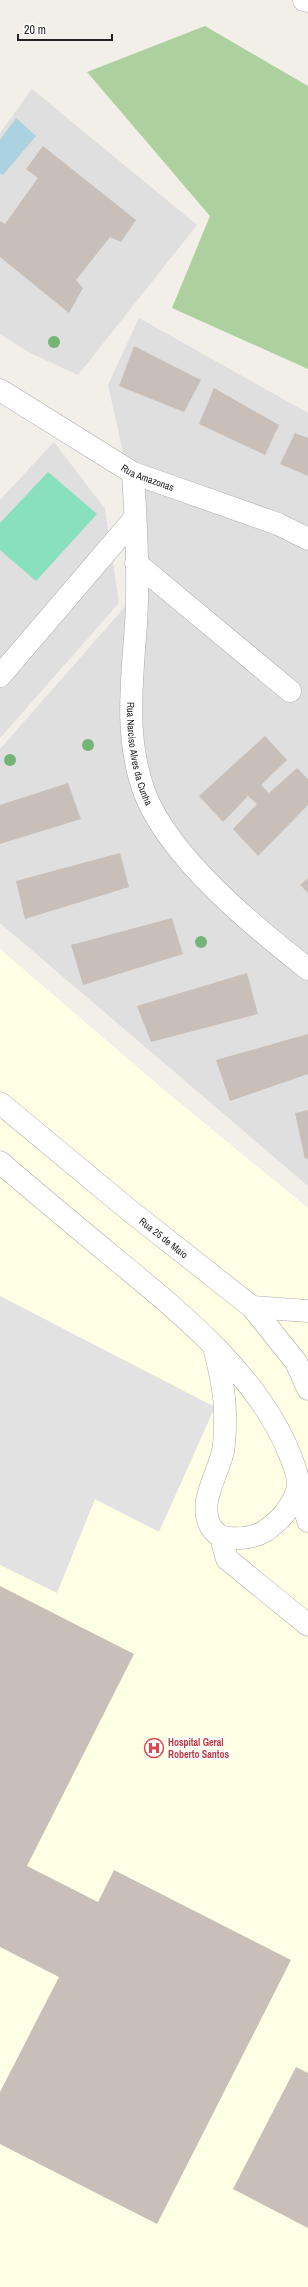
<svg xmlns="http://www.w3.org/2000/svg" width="308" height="2287" font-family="'Archivo Narrow',sans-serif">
  <rect width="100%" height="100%" fill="#f2efe9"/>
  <g fill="#e0dfdf">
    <polygon points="32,89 197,225 78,375 30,353 0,334 0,133"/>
    <polygon points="139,318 308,413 308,1186 0,923 0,749 151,577 108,385"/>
    <polygon points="54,442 105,509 119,603 0,738 0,500"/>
  </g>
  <polygon fill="#ffffe5" points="0,949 164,1090 308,1208 308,2287 0,2287"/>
  <polygon fill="#add19e" points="205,26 308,86 308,369 172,308 210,216 87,72"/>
  <polygon fill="#88e0be" points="48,472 97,514 36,581 0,550 0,523"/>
  <polygon fill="#e2e2e2" points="0,1296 215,1407 159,1532 95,1499 57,1593 0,1565"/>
  <polygon fill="#aad3df" points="16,118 36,136 3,175 0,173 0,140"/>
  <g fill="#c7bfb8">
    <polygon points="43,146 136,220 121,242 110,237 76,280 83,288 69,313 0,257 0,221 5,224 38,178 26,169"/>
    <polygon points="134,346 201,380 184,412 119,386"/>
    <polygon points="214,388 279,425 265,455 199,424"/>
    <polygon points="295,433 308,438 308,476 280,464"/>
    <polygon points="265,736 287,760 261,785 269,793 297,768 308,779 308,805 258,856 233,829 257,804 248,796 223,822 199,796"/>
    <polygon points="68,783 81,819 0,844 0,805"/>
    <polygon points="120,853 129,887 25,919 16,881"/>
    <polygon points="308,878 308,893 300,885"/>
    <polygon points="172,918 183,954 83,985 71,945"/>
    <polygon points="247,973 258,1014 151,1042 137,1006"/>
    <polygon points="308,1034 308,1074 230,1101 216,1060"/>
    <polygon points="308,1110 308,1158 305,1159 295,1113"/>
    <polygon points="0,1586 134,1654 27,1866 98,1902 114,1870 291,1960 157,2224 0,2144 0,2092 59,1977 0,1947"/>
    <polygon points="296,2067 308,2073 308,2228 233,2189"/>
  </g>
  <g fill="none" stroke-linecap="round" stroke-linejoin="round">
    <defs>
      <g id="minor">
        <polyline points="304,0 308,1"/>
        <path id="s1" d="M0,390l133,83 145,51 30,15"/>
        <path id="s2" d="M133,473c3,49 6,101 3,151 -4,57 -12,114 9,170 26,65 108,132 163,175"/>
        <polyline points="136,563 290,691"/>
        <polyline points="0,676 135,518"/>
        <path id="s3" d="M0,1103l129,107 123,97 44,55 12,27"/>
        <path d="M0,1162c39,34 79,67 119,100 63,52 140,114 171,193 5,13 11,26 6,39 -7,17 -17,27 -31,37 -11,7 -24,8 -36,7 -8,0 -14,-5 -18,-11 -13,-23 5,-49 11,-72 3,-10 3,-23 3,-34 1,-26 -5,-49 -11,-74"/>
        <polyline points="252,1307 308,1311"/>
        <polyline points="299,1486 308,1521"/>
        <polyline points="225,1538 223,1545 227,1559 308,1625"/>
      </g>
    </defs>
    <use href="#minor" stroke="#a9a9a9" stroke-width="23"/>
    <use href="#minor" stroke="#fff" stroke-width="22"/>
  </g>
  <g fill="#74b475">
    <circle cx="54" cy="342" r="6"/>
    <circle cx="88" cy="745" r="6"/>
    <circle cx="10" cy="760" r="6"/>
    <circle cx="201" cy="942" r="6"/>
  </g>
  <defs>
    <symbol id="hospital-ring" viewBox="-11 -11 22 22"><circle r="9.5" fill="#fff" stroke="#e0444e" stroke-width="1.5"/><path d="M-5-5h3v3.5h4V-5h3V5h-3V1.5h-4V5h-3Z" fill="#e0444e"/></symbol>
  </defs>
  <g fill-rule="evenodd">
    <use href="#hospital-ring" x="143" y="1737" width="22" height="22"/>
  </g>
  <g text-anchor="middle" stroke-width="3.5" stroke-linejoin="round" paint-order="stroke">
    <g font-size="10" fill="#222" stroke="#fff">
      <text dy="4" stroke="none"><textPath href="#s1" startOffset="172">Rua Amazonas</textPath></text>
      <text dy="4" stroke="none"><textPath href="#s2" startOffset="282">Rua Narciso Alves da Cunha</textPath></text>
      <text dy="4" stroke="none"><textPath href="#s3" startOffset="212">Rua 25 de Maio</textPath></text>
    </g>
    <g font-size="10" font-weight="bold" fill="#be3a42" stroke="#fff" text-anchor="start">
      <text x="168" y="1746">Hospital Geral<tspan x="168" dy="12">Roberto Santos</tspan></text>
    </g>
  </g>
  <path d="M18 34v6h94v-6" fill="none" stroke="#222222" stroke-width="2"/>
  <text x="24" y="34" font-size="12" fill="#222222" stroke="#ffffff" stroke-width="3" paint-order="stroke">20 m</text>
</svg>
